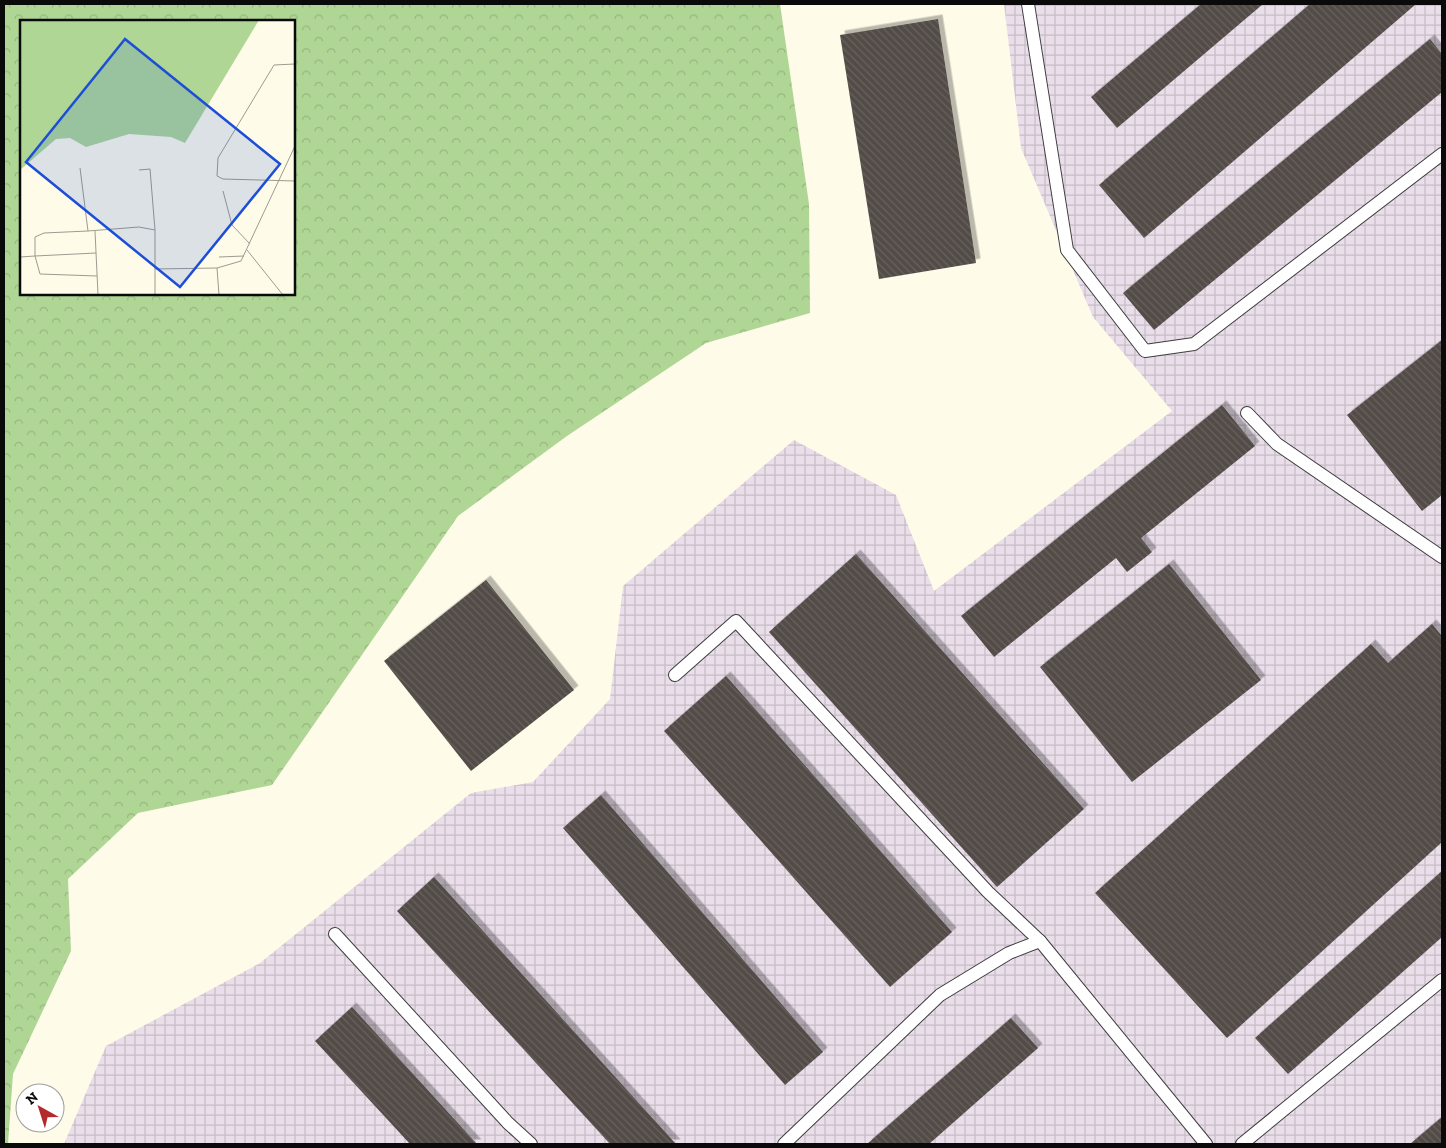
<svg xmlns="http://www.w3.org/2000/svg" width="1446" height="1148" font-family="'Zilla Slab',serif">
  <defs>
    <pattern id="industrial-grid" width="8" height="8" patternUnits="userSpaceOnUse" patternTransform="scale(1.25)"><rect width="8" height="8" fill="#e9dee9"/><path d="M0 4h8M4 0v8" fill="none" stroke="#c6bdc6"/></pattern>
    <pattern id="forest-crowns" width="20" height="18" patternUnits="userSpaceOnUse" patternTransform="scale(1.25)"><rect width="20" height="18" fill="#b0d695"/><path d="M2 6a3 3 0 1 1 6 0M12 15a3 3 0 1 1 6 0" fill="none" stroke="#96b67f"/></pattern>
    <pattern id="building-back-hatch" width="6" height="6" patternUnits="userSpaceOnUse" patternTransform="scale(1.25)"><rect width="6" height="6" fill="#524c47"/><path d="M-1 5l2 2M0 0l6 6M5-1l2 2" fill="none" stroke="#66615d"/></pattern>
    <filter id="shadow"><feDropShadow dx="4.5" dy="-4.5" stdDeviation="0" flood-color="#0004"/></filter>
  </defs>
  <rect width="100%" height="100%" fill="#fefbe9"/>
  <polygon fill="url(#industrial-grid)" points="1004,4 1442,4 1442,1144 64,1144 106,1046 260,963 471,793 533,782 610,699 623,586 794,440 896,495 934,591 1172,411 1093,317 1021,148"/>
  <path fill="url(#forest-crowns)" fill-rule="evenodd" d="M4,4h776l29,200 1,109 -104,30 -139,93 -109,80 -186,269 -134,28 -70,66 3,72 -58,123 -5,70h-4zM21,21h273v273h-273z"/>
  <g fill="url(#building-back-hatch)" filter="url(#shadow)">
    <polygon points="1201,4 1263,4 1117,128 1091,97"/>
    <polygon points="1310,4 1416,4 1144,238 1099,185"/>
    <polygon points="938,19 976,263 879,279 840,35"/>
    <polygon points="1430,39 1442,54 1442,92 1154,330 1123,293"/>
    <polygon points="1442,340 1442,495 1422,511 1347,415"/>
    <polygon points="1222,405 1255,446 1141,538 1152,552 1127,572 1116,558 994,657 961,616"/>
    <polygon points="856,554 1084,809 997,887 769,632"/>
    <polygon points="1169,564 1261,680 1132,782 1040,667"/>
    <polygon points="486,580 574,690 471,771 384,661"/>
    <polygon points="1432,624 1442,636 1442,842 1227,1038 1095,893 1371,644 1388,663"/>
    <polygon points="726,676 952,932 890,987 664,731"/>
    <polygon points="601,795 823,1052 785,1085 563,828"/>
    <polygon points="1442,871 1442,937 1288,1074 1255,1038"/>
    <polygon points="434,877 676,1144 610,1144 397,911"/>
    <polygon points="352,1007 477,1144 410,1144 315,1041"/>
    <polygon points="1011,1018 1038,1048 929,1144 867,1144"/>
    <polygon points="1442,1117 1442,1144 1410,1144"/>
  </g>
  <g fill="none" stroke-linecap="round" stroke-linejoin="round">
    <defs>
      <g id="lane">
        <polyline points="1028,4 1067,250 1145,351 1194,344 1442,154"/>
        <polyline points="1247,413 1277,444 1442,557"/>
        <polyline points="675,675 736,621 988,892 1040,941"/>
        <polyline points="335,934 508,1123 531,1144"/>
        <polyline points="784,1144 940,995 1009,953 1040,941 1206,1144"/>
        <polyline points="1242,1144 1442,980"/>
      </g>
    </defs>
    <use href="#lane" stroke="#3d3d3d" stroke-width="14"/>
    <use href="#lane" stroke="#fff" stroke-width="12"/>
  </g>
  <g transform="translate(20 20)">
    <rect width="275" height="275" fill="#fefbe9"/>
    <path d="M0,0h239l-74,123 -14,-6 -42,-3 -43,13 -16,-9 -14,1 -36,31z" fill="#b0d695"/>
    <path fill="none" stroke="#9c9b90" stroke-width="1" d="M275,44l-21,1 -56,93 -1,18 6,3 72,2M60,148l8,63 51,-4 16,3v65M119,150l11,-1 5,61M203,171l9,34 18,19M68,211l-44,2 -9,4v19l61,-3M75,211l3,64M227,230l36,45M0,237l15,-1 5,18 57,2M199,237l25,-1M197,248l2,27M135,249l62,-1 24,-7 54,-115"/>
    <path fill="#1d4ed8" fill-opacity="0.15" stroke="#1d4ed8" stroke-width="2.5" d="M105,19l155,125 -100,123 -154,-125z"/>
    <rect width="275" height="275" fill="none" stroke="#0a0a0a" stroke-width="2.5"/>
  </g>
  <rect width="1446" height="1148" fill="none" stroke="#0a0a0a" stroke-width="10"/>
  <g transform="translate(40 1108) rotate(321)"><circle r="24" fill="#ffffff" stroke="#9d9d9d"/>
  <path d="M0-4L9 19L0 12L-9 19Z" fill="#b4292b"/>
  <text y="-8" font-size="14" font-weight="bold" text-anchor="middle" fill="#0a0a0a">N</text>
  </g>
</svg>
